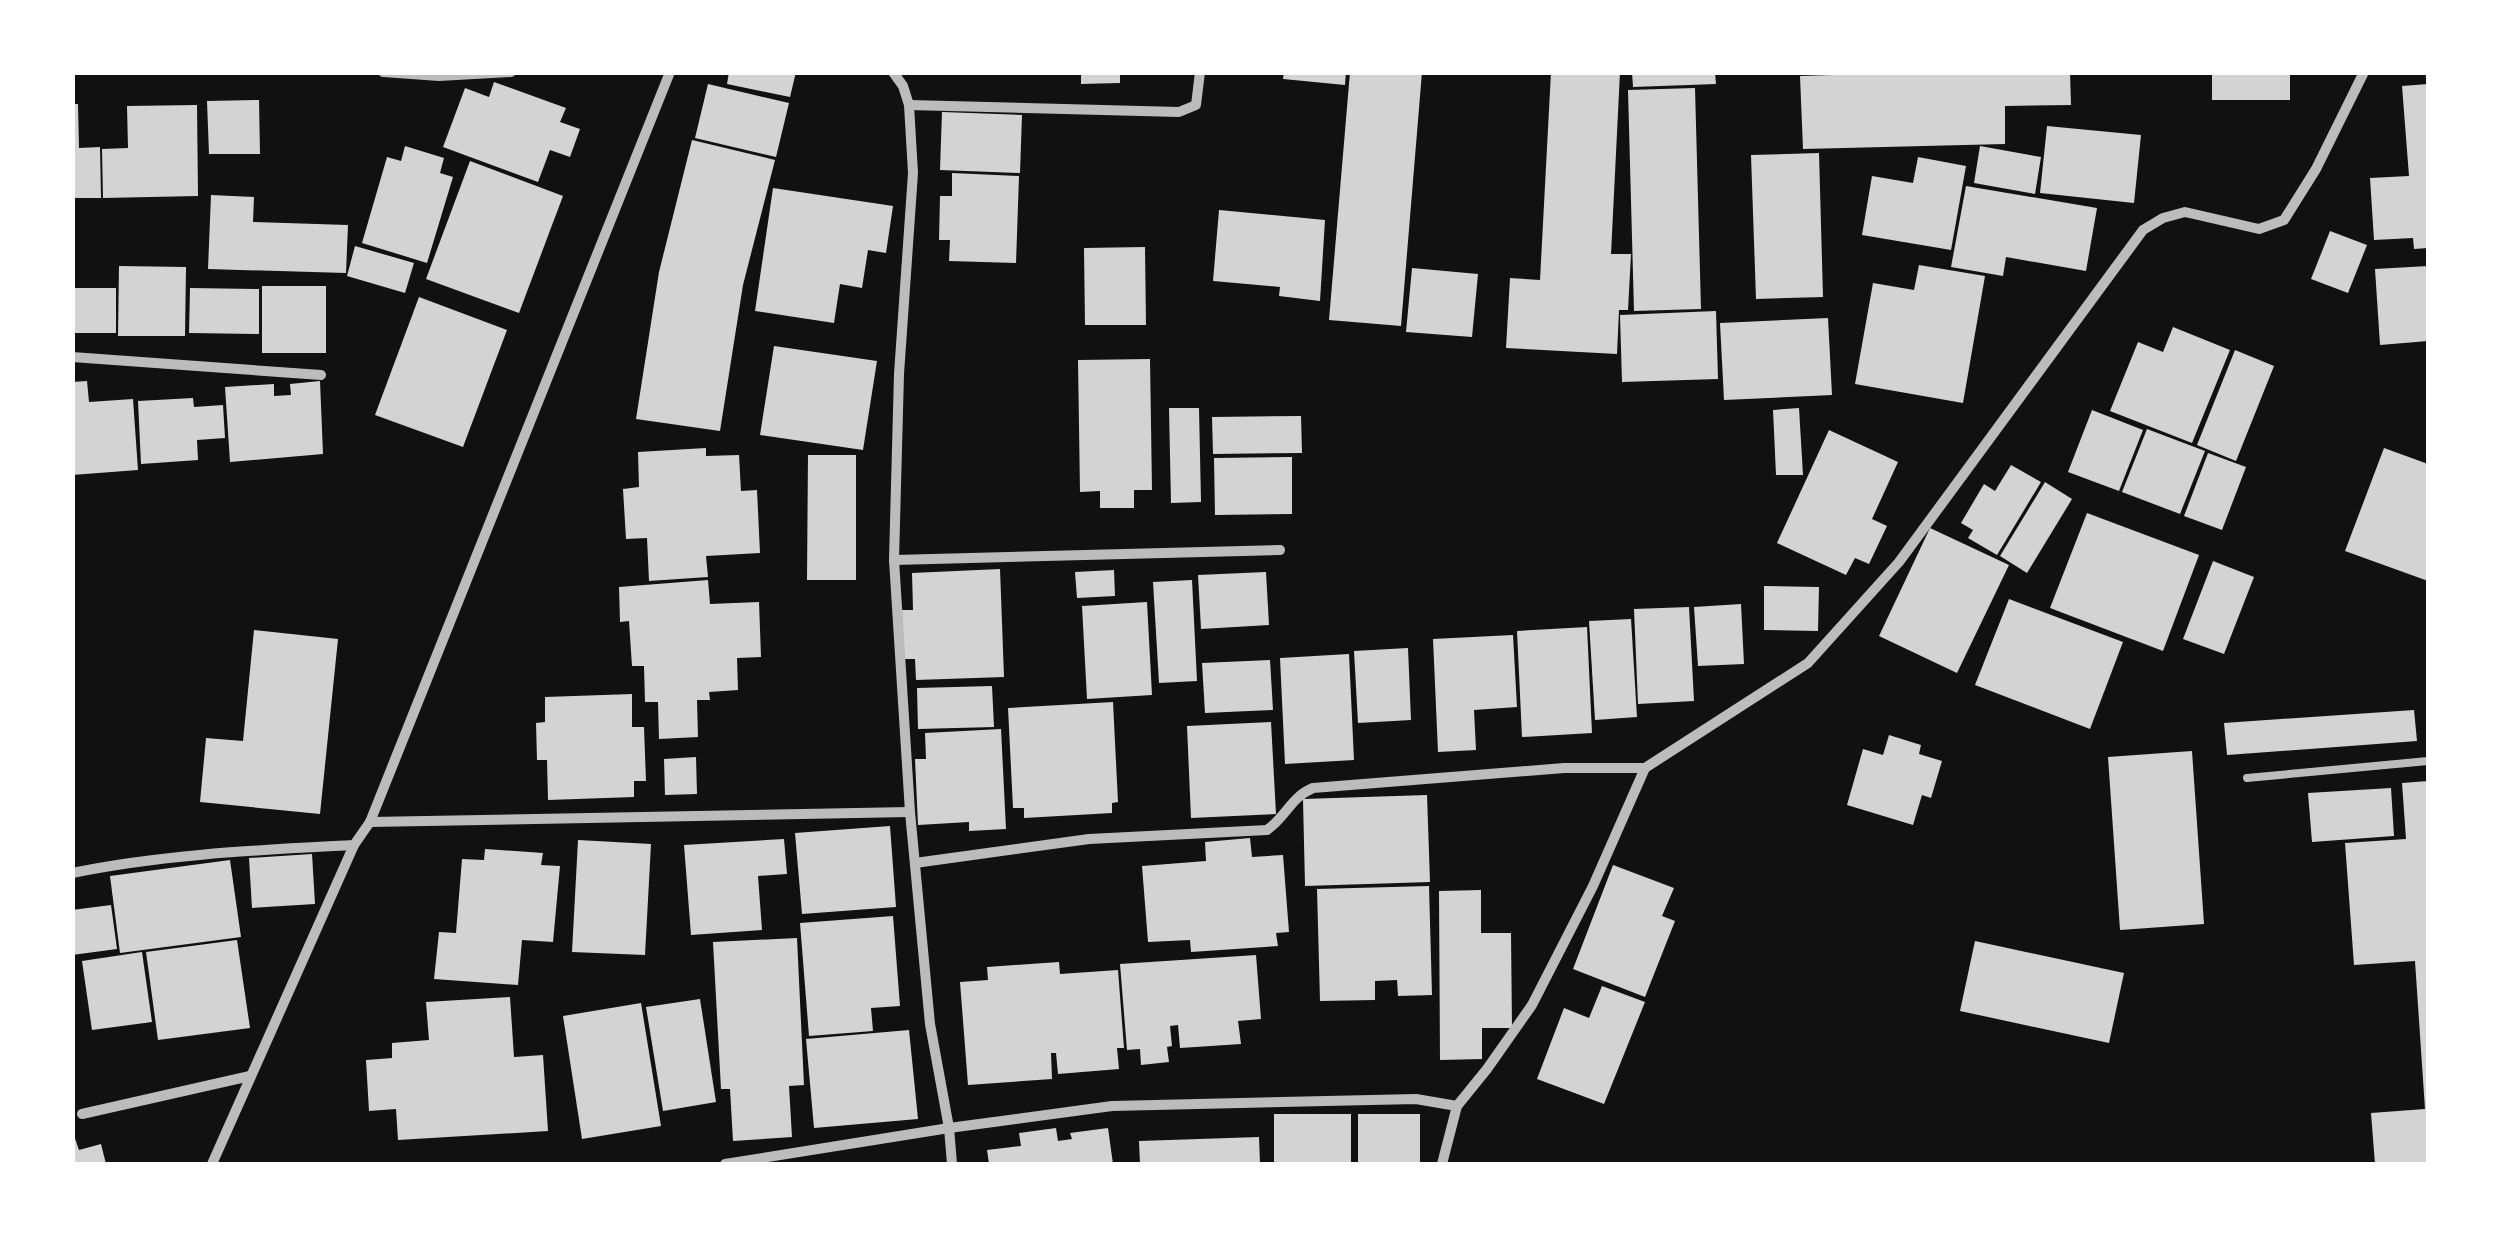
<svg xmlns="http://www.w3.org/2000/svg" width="2501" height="1237" font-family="Signika,sans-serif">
  <rect width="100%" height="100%" fill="#111"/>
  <g fill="#d3d3d3">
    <polygon points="729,72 796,72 790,97 727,84"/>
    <polygon points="1081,72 1120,72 1120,83 1081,84"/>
    <polygon points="1284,72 1346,72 1345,85 1283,79"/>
    <polygon points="1350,72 1422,72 1401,326 1329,320"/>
    <polygon points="1551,72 1620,72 1611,254 1631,254 1628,310 1619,310 1617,354 1506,348 1510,278 1540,280"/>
    <polygon points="1632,72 1715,72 1716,84 1633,87"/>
    <polygon points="1932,72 2070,72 2071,105 2005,106 2005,144 1803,149 1800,76"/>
    <rect x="2212" y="72" width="78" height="28"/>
    <polygon points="494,82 566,108 560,122 580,129 570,157 550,150 538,182 443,147 465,88 489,97"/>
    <polygon points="708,84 789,103 776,157 695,138"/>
    <polygon points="2428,84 2428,248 2414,249 2413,238 2374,240 2370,178 2409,176 2402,86"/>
    <polygon points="1695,88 1701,309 1634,311 1628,90"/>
    <polygon points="259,100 260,154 209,154 207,101"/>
    <polygon points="72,104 78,104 79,148 100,147 101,198 73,198"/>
    <polygon points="197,105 198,196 103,198 102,149 128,148 127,106"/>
    <polygon points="942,112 1022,115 1020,173 940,170"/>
    <polygon points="2047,126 2141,135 2134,203 2040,193"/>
    <polygon points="692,140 775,160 743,285 720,431 636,419 659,272"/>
    <polygon points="405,146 444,158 440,173 453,177 427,263 362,243 387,157 401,161"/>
    <polygon points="1980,146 2041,157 2035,194 1974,183"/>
    <polygon points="1819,153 1823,297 1756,299 1751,155"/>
    <polygon points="1918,157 1966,166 1951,250 1862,235 1872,176 1913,183"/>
    <polygon points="470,161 563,196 519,313 426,279"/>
    <polygon points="952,173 1019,176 1016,263 949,261 950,240 939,240 940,196 952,196"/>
    <polygon points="1966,186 2097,208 2086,271 2006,257 2003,276 1951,267"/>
    <polygon points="773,188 893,206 886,253 868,250 862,288 840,284 834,323 755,311"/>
    <polygon points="211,195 254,197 253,222 348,225 346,273 208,269"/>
    <polygon points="1219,210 1325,220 1320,301 1279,296 1280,287 1213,281"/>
    <polygon points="2330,231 2367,245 2348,293 2311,279"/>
    <polygon points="355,246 414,263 405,293 347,276"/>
    <polygon points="1145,247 1146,325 1085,325 1084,248"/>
    <polygon points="1919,265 1985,276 1963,403 1855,384 1873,283 1914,290"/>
    <polygon points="119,266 186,267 185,336 118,336"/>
    <polygon points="2428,266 2428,341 2380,345 2375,269"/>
    <polygon points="1412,268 1478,274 1472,337 1406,332"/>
    <rect x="262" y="286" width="64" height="67"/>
    <rect x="72" y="288" width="44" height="45"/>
    <polygon points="190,288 259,289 259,334 189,333"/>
    <polygon points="419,297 507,330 463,447 375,415"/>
    <polygon points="1716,311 1718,379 1622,382 1620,315"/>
    <polygon points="1828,318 1832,395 1724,400 1720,323"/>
    <polygon points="2173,327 2230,350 2192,443 2110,411 2138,342 2163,352"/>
    <polygon points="774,346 877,361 863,450 760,435"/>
    <polygon points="2235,350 2274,366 2236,461 2197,445"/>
    <polygon points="1150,359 1152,490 1134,490 1134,508 1100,508 1100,491 1080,492 1078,360"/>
    <polygon points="87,381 89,402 133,399 138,470 72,475 72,382"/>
    <polygon points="320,381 323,454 230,462 225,387 274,384 274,396 291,395 290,384"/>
    <polygon points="193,398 194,407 223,405 225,438 197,440 198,460 141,464 138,401"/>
    <polygon points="1169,408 1199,408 1201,502 1171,503"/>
    <polygon points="1799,408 1803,475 1776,475 1773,410"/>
    <polygon points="2092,410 2143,430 2119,491 2068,472"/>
    <polygon points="1301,416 1302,453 1213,454 1212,417"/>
    <polygon points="2147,429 2205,451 2180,514 2122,492"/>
    <polygon points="1829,430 1898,462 1872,519 1887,526 1869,564 1855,558 1846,575 1777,543"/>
    <polygon points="706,448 706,456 739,455 741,491 757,490 760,553 706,556 708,577 649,581 647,538 626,539 623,489 639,487 638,452"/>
    <polygon points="2384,448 2428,464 2428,581 2345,551"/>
    <polygon points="2208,453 2246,467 2222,530 2184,516"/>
    <polygon points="808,455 856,455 856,580 807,580"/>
    <polygon points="1292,457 1292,514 1215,515 1214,458"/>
    <polygon points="2011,465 2041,482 1997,555 1968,538 1973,530 1961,523 1984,484 1995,491"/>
    <polygon points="2045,482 2072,499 2027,573 2000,556"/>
    <polygon points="2087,513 2199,555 2163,651 2050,608"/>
    <polygon points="1930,528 2009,565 1957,673 1879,636"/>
    <polygon points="2213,561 2254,577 2224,654 2183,639"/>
    <polygon points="1000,569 1004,677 916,680 915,659 903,659 902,610 913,610 912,573"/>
    <polygon points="1114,570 1115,596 1077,598 1075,572"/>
    <polygon points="1266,572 1269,625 1201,629 1198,575"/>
    <polygon points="708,580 710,604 759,602 761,657 737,658 738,690 709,692 710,700 697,700 698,737 659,739 658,702 645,702 644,666 632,666 629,621 620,622 619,587"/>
    <polygon points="1192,580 1197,681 1159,683 1153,582"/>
    <polygon points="1764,586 1819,587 1818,631 1764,630"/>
    <polygon points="2009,599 2123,642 2090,729 1975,685"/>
    <polygon points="1147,602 1152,695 1087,699 1082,606"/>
    <polygon points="1741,604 1744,664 1698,666 1694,607"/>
    <polygon points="1689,607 1694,701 1638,704 1634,609"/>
    <polygon points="1631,619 1637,717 1595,720 1589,621"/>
    <polygon points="1587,627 1592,733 1522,737 1517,631"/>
    <polygon points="254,630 338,639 320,814 200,802 206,738 243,741"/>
    <polygon points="1513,635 1517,707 1474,710 1476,750 1438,752 1433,639"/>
    <polygon points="1408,648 1411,720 1358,723 1354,651"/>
    <polygon points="1349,654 1354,760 1285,764 1280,658"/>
    <polygon points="1270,660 1273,710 1205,713 1202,663"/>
    <polygon points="992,686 994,727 918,729 917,688"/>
    <polygon points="632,694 632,727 644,727 646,781 634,781 634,797 548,800 547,760 537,760 536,723 545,722 545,697"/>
    <polygon points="1113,702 1118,802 1112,803 1112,813 1024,818 1024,808 1013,808 1008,708"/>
    <polygon points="2414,710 2417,741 2227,755 2224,723"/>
    <polygon points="1271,722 1276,814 1191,818 1187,726"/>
    <polygon points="1001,729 1006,829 969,831 969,822 918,825 915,759 926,759 925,733"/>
    <polygon points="1889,735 1921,745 1919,754 1942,761 1931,798 1922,795 1913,825 1847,805 1863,749 1883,755"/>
    <polygon points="2192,751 2204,924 2120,930 2108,757"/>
    <polygon points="696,757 697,794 665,795 664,759"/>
    <polygon points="2428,781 2428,1164 2375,1164 2371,1113 2425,1109 2415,961 2354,965 2345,843 2406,839 2402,783"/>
    <polygon points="2391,788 2394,836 2312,842 2308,793"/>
    <polygon points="1427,795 1430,882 1305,886 1303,799"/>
    <polygon points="890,826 896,907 802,914 795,833"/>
    <polygon points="1250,838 1252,857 1283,855 1289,932 1276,933 1278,946 1191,952 1190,940 1148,942 1142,866 1206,861 1205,842"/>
    <polygon points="784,839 787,874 758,876 762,930 691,935 684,845"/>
    <polygon points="578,840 651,844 645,955 572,952"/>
    <polygon points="485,849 543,853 541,865 560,866 553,942 522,940 518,985 434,979 439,932 456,933 462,859 484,860"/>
    <polygon points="312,854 315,904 252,908 249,858"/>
    <polygon points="230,860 241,937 120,953 110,876"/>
    <polygon points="1613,865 1674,888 1662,916 1675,921 1645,997 1573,969"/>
    <polygon points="1429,886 1432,995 1398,996 1397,980 1375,981 1375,1000 1320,1001 1317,889"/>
    <polygon points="1481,890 1481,933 1511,933 1512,1028 1482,1028 1482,1059 1440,1060 1439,891"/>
    <polygon points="111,905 117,949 72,955 72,910"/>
    <polygon points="893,916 900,1006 871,1008 873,1031 809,1036 800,923"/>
    <polygon points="797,938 804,1085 789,1086 792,1137 733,1141 730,1089 721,1089 713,942"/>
    <polygon points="237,940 250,1028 158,1040 146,952"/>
    <polygon points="1975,941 2124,973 2109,1043 1960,1011"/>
    <polygon points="142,952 152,1022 92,1030 82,961"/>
    <polygon points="1256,955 1261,1019 1238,1021 1241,1044 1180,1048 1178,1025 1170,1026 1172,1046 1167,1047 1169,1062 1141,1065 1140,1049 1127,1050 1120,964"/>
    <polygon points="1059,962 1060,974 1118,970 1124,1048 1117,1048 1119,1069 1058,1074 1056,1053 1051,1053 1052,1079 968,1085 960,982 988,980 987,967"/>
    <polygon points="1602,986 1645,1002 1604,1104 1537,1079 1564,1008 1589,1018"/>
    <polygon points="510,997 514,1057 543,1055 548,1131 398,1140 396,1109 369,1111 366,1060 392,1058 392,1043 429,1040 426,1002"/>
    <polygon points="700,999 716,1102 663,1111 646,1007"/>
    <polygon points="641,1003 661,1126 582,1139 563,1016"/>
    <polygon points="909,1030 918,1119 814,1128 806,1039"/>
    <rect x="1274" y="1114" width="77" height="50"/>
    <rect x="1358" y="1114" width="62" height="50"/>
    <polygon points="1056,1128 1058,1141 1072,1139 1070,1133 1108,1128 1113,1164 989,1164 987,1150 1021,1146 1019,1133"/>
    <polygon points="72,1130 79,1150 101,1144 106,1164 72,1164"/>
    <polygon points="1259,1137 1260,1164 1140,1164 1139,1141"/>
  </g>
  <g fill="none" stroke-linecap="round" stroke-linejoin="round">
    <polyline stroke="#bcbcbc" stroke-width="8" points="2247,778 2428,761"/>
    <g stroke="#bcbcbc" stroke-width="10">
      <polyline points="383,72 439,76 511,72"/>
      <polyline points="893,72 903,86 909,105 913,173 899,374 894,560 910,812 930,1024 949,1128 952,1164"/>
      <polyline points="909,105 1179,112 1196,105 1200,72"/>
      <polyline points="72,357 321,375"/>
      <polyline points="894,560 1280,550"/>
      <polyline points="370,822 910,812"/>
      <path d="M915,863l174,-24 178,-9c19,-13 24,-33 46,-42l251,-20h81"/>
      <path d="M72,873c92,-19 189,-23 282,-28"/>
      <polyline points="82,1114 250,1076"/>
      <polyline points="212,1164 354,845 370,822 670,72"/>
      <polyline points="725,1164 949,1128 1112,1106 1416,1099 1457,1106"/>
      <polyline points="1442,1164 1457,1106 1487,1069 1532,1005 1593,886 1645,768 1808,663 1899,562 2143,230 2163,218 2185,212 2259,229 2284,220 2316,169 2364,72"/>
    </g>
  </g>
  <rect width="2501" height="1237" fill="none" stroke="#ffffff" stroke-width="150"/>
</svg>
